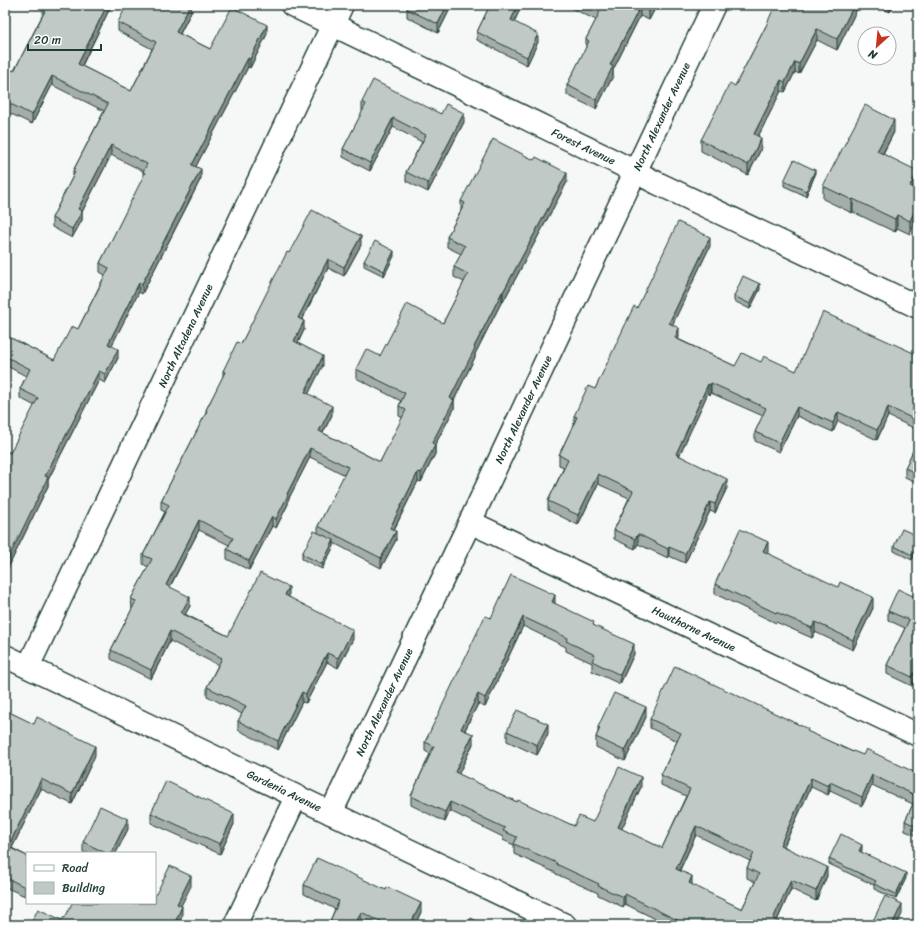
<svg xmlns="http://www.w3.org/2000/svg" width="923" height="930" font-family="Sriracha,sans-serif">
  <rect width="100%" height="100%" fill="#f6f7f7"/>
  <filter id="ink" filterUnits="userSpaceOnUse"><feTurbulence type="fractalNoise" baseFrequency=".025" numOctaves="2"/><feDisplacementMap in="SourceGraphic" scale="8" xChannelSelector="R" yChannelSelector="G"/><feConvolveMatrix kernelMatrix="1 2 1 2 8 2 1 2 1" color-interpolation-filters="sRGB"/></filter>
  <g filter="url(#ink)">
    <g fill="none" stroke-linecap="round" stroke-linejoin="round">
      <defs>
        <g id="minor">
          <path id="s1" d="M292,5l322,156 43,22 261,124"/>
          <path id="s2" d="M470,522l448,213"/>
          <path id="s3" d="M28,667l314,-662"/>
          <path id="s4" d="M331,813l139,-291 244,-517"/>
          <polyline points="235,925 296,797"/>
        </g>
        <g id="tertiary">
          <path id="s5" d="M5,656l326,157 234,112"/>
        </g>
      </defs>
      <use href="#minor" stroke="#1f3d34" stroke-width="25"/>
      <use href="#tertiary" stroke="#1f3d34" stroke-width="25"/>
      <use href="#minor" stroke="#fff" stroke-width="22"/>
      <use href="#tertiary" stroke="#fff" stroke-width="22"/>
    </g>
    <g fill="#a5adaa" stroke="#1f3d34" fill-rule="evenodd">
      <polygon points="43,5 110,5 110,8 82,66 131,91 152,49 118,31 118,22 191,5 191,12 180,34 210,49 267,34 250,68 248,67 196,166 201,178 188,204 142,294 139,292 111,346 118,358 105,383 99,380 48,480 48,486 5,574 5,450 10,453 35,406 20,398 20,389 26,376 5,365 5,335 54,360 78,329 105,275 100,272 100,263 143,179 143,171 111,155 82,212 82,220 72,238 52,227 52,218 73,176 73,171 104,111 52,85 32,124 5,111 5,69 14,71 43,14"/>
      <polygon points="409,5 452,5 438,33 407,17 407,9"/>
      <polygon points="490,5 522,5 514,22 538,42 527,65 477,40 477,32"/>
      <polygon points="567,5 657,5 649,20 640,16 613,70 613,76 596,109 567,95 567,85 586,48 586,39 596,20 567,6"/>
      <polygon points="859,5 837,50 817,40 799,74 795,72 785,92 781,91 758,136 761,149 748,175 701,151 701,140 735,86 766,26"/>
      <polygon points="874,5 893,5 890,12"/>
      <polygon points="362,102 441,114 464,122 428,192 406,181 406,172 422,142 393,127 370,171 343,157 343,149 363,111 362,111"/>
      <polygon points="894,132 883,154 918,183 915,188 910,234 897,228 895,232 853,212 852,213 823,199 823,186"/>
      <polygon points="815,175 806,196 784,186 784,181"/>
      <polygon points="567,182 503,302 502,301 475,354 475,357 454,400 454,409 435,445 435,454 421,482 418,481 394,530 396,540 381,568 334,543 334,546 322,569 302,559 302,554 318,533 318,526 345,475 310,457 288,500 288,504 276,528 272,526 249,570 227,559 227,549 229,545 199,530 170,587 190,606 185,614 228,636 289,596 289,597 353,639 338,668 327,662 306,703 302,702 278,750 238,730 238,721 242,714 207,696 207,687 218,665 170,641 151,679 111,659 111,650 132,609 131,599 148,567 143,564 143,555 165,512 161,510 161,501 206,413 206,410 223,377 223,371 241,344 289,253 361,245 344,276 328,268 302,320 304,330 298,343 323,365 308,394 332,415 323,433 380,462 403,418 399,416 399,406 401,401 356,378 356,369 443,323 464,282 454,277 454,267 461,254 447,247 447,237 461,210 461,201"/>
      <polygon points="710,246 672,325 679,337 678,339 735,366 761,362 796,371 918,355 918,430 888,416 877,440 838,421 833,432 797,416 779,452 755,441 755,432 763,416 711,393 710,395 708,393 679,455 727,488 715,513 710,511 685,563 669,556 668,558 638,544 635,549 614,539 614,530 629,498 598,484 578,525 548,510 548,501 564,467 559,465 559,455 574,423 574,416 595,389 637,308"/>
      <polygon points="394,256 384,276 364,266 364,261"/>
      <polygon points="760,289 750,309 734,301 734,296"/>
      <polygon points="918,440 918,483 905,477 905,468"/>
      <polygon points="918,536 912,560 894,551 894,546"/>
      <polygon points="768,552 767,553 873,608 853,650 815,632 812,638 776,622 776,623 715,594 715,584"/>
      <polygon points="918,585 918,674 912,686 887,674 887,665 905,628 888,620 888,611 913,596"/>
      <path d="M555,604l39,22 40,28 -14,30 -28,-13v-8l-26,-12v-4l-43,-21 -38,81 -7,-3 -13,26 8,14 -15,30 59,28 57,24 19,-4 48,-35 -20,42 41,19 24,-52 -25,-11v-10l16,-34 -27,-13v-9l158,13 45,20 65,22v62l-13,-5v-10l8,-17 -41,-19 -10,21 -32,-15 -2,4 -17,-8 -27,59 43,30 -11,25 -25,-12 -14,32 9,4h-118l-43,-21 -2,3 -25,-12v-2l-42,-19v-1l-42,-19v-9l-11,-5v-3l-53,-26 -5,11 -34,-17v-9l19,-42 -5,-3v-9l66,-124zM696,835l54,26 -3,7v10l8,4 -13,27 -50,-24 -12,-15z"/>
      <polygon points="5,710 95,756 72,804 41,789 12,848 27,856 25,896 5,887"/>
      <polygon points="646,717 625,761 596,747 596,737 598,732 598,727"/>
      <polygon points="507,731 548,734 537,755 507,741"/>
      <polygon points="151,813 234,824 220,854 151,823"/>
      <polygon points="128,829 116,853 85,853 83,852 83,842"/>
      <polygon points="862,850 861,852 906,878 896,899 874,889 874,885 829,864 829,859"/>
      <polygon points="304,885 421,912 415,925 368,925 361,922 360,925 330,925 330,921 335,909 304,894"/>
    </g>
    <g fill="#868d8b" stroke="#1f3d34">
      <polygon points="107,5 110,5 110,8 78,73 78,64"/>
      <polygon points="190,5 191,5 191,12 176,41 176,32"/>
      <polygon points="447,5 452,5 438,33 438,24"/>
      <polygon points="518,5 522,5 511,29 511,20"/>
      <polygon points="652,5 657,5 649,20 649,11"/>
      <polygon points="854,5 859,5 837,50 837,39"/>
      <polygon points="890,5 893,5 890,12"/>
      <polygon points="640,7 640,16 613,70 613,76 596,109 596,100 610,65"/>
      <polygon points="267,25 267,34 250,68 250,59"/>
      <polygon points="817,29 817,40 799,74 799,64"/>
      <polygon points="538,34 538,42 527,65 527,57"/>
      <polygon points="248,58 248,67 192,174 192,165"/>
      <polygon points="795,62 795,72 785,92 785,82"/>
      <polygon points="52,76 52,85 32,124 32,115"/>
      <polygon points="781,80 781,91 754,145 754,134"/>
      <polygon points="464,113 464,122 428,192 428,183"/>
      <polygon points="393,118 393,127 370,171 370,163"/>
      <polygon points="894,120 894,132 877,164 877,151"/>
      <polygon points="761,138 761,149 748,175 748,165"/>
      <polygon points="111,145 111,155 82,212 82,220 72,238 72,229 78,209"/>
      <polygon points="201,169 201,178 142,294 142,284"/>
      <polygon points="815,170 815,175 806,196 806,191"/>
      <polygon points="918,171 918,183 910,199 910,186"/>
      <polygon points="567,173 567,182 503,302 503,292"/>
      <polygon points="853,199 853,212 852,213 852,200"/>
      <polygon points="918,203 918,216 910,234 910,221"/>
      <polygon points="897,215 897,228 895,232 895,219"/>
      <polygon points="361,236 361,245 344,276 344,267"/>
      <polygon points="710,237 710,246 669,332 669,323"/>
      <polygon points="394,251 394,256 384,276 384,271"/>
      <polygon points="328,259 328,268 298,327 298,318"/>
      <polygon points="139,283 139,292 108,353 108,344"/>
      <polygon points="760,284 760,289 750,309 750,304"/>
      <polygon points="502,292 502,301 475,354 475,357 454,400 454,409 435,445 435,454 421,482 421,473 432,443 450,398 474,347"/>
      <polygon points="304,321 304,330 294,351 294,341"/>
      <polygon points="679,328 679,337 675,347 675,338"/>
      <polygon points="118,349 118,358 105,383 105,374"/>
      <polygon points="323,356 323,365 305,401 305,392"/>
      <polygon points="99,371 99,380 48,480 48,486 5,574 5,565 45,476"/>
      <polygon points="711,383 711,393 710,395 710,385"/>
      <polygon points="708,384 708,393 676,463 676,454"/>
      <polygon points="332,406 332,415 319,440 319,431"/>
      <polygon points="797,407 797,416 779,452 779,443"/>
      <polygon points="888,407 888,416 877,440 877,430"/>
      <polygon points="838,412 838,421 833,432 833,423"/>
      <polygon points="310,448 310,457 288,500 288,504 276,528 276,519 287,494"/>
      <polygon points="418,472 418,481 390,537 390,528"/>
      <polygon points="598,474 598,484 578,525 578,515"/>
      <polygon points="727,479 727,488 715,513 715,504"/>
      <polygon points="710,502 710,511 685,563 685,554"/>
      <polygon points="272,516 272,526 249,570 249,561"/>
      <polygon points="199,520 199,530 166,594 166,585"/>
      <polygon points="396,531 396,540 381,568 381,558"/>
      <polygon points="638,534 638,544 635,549 635,539"/>
      <polygon points="334,540 334,546 322,569 322,564"/>
      <polygon points="768,542 768,552 763,562 763,551"/>
      <polygon points="918,543 918,548 912,560 912,555"/>
      <polygon points="669,547 669,556 668,558 668,549"/>
      <polygon points="289,587 289,596 285,605 285,595"/>
      <polygon points="555,595 555,605 552,602"/>
      <polygon points="190,597 190,606 181,622 181,613"/>
      <polygon points="873,597 873,608 853,650 853,640"/>
      <polygon points="523,617 523,626 485,707 485,698"/>
      <polygon points="815,622 815,632 812,638 812,628"/>
      <polygon points="353,630 353,639 338,668 338,658"/>
      <polygon points="170,631 170,641 151,679 151,670"/>
      <polygon points="634,644 634,654 620,684 620,675"/>
      <polygon points="327,653 327,662 306,703 306,694"/>
      <polygon points="918,665 918,674 912,686 912,677"/>
      <polygon points="302,692 302,702 278,750 278,741"/>
      <polygon points="478,694 478,704 461,738 461,729"/>
      <polygon points="646,707 646,717 625,761 625,751"/>
      <polygon points="548,724 548,734 537,755 537,745"/>
      <polygon points="473,734 473,744 455,782 455,772"/>
      <polygon points="95,746 95,756 72,804 72,794"/>
      <polygon points="872,775 872,785 862,806 862,797"/>
      <polygon points="641,777 641,787 618,837 618,827"/>
      <polygon points="811,778 811,787 780,854 780,845"/>
      <polygon points="41,779 41,789 8,856 8,847"/>
      <polygon points="830,782 830,791 828,795 828,786"/>
      <polygon points="450,802 450,811 445,822 445,812"/>
      <polygon points="234,814 234,824 220,854 220,844"/>
      <polygon points="128,819 128,829 116,853 111,853"/>
      <polygon points="696,826 696,835 676,878 676,869"/>
      <polygon points="862,845 862,850 859,856 859,851"/>
      <polygon points="827,867 827,876 816,901 816,891"/>
      <polygon points="906,873 906,878 896,899 896,894"/>
      <polygon points="191,876 191,886 177,914 177,904"/>
      <polygon points="692,876 692,886 689,883"/>
      <polygon points="791,880 791,889 775,925 773,919"/>
      <polygon points="27,883 27,893 25,896 25,887"/>
      <polygon points="625,894 625,904 623,907 623,897"/>
      <polygon points="421,903 421,912 415,925 410,925"/>
      <polygon points="902,904 902,914 897,925 892,925"/>
      <polygon points="182,906 182,916 178,925 174,925"/>
      <polygon points="361,912 361,922 360,925 355,925"/>
    </g>
    <g fill="#c0c9c6" stroke="#1f3d34" fill-rule="evenodd">
      <polygon points="43,5 107,5 78,64 131,91 156,42 118,22 127,5 190,5 176,32 210,49 232,7 267,25 250,59 248,58 192,165 201,169 188,194 142,284 139,283 108,344 118,349 105,374 99,371 45,476 48,477 5,565 5,450 10,453 38,398 20,389 30,369 5,356 5,335 54,360 72,326 78,329 109,268 100,263 145,173 143,172 147,164 111,145 78,209 82,211 72,229 52,218 75,172 73,171 108,104 52,76 32,115 5,101 5,69 6,67 14,71 47,7"/>
      <polygon points="409,5 447,5 438,24 407,9"/>
      <polygon points="490,5 518,5 511,20 538,34 527,57 477,32"/>
      <polygon points="585,5 652,5 649,11 640,7 610,65 613,66 596,100 567,85 589,41 586,39 600,12"/>
      <polygon points="775,5 854,5 837,39 817,29 799,64 795,62 785,82 781,80 754,134 761,138 748,165 701,140 730,83 735,86 766,26"/>
      <polygon points="373,80 441,114 446,104 464,113 428,183 406,172 426,135 393,118 370,163 343,149 366,104 362,102"/>
      <polygon points="865,105 894,120 877,151 918,171 910,186 918,189 918,203 910,221 897,215 895,219 853,199 852,200 823,186"/>
      <polygon points="493,139 534,160 536,157 567,173 503,292 502,292 474,347 475,348 450,398 454,400 432,443 435,445 421,473 418,472 390,528 396,531 381,558 318,526 348,467 310,448 287,494 288,495 276,519 272,516 249,561 227,549 233,538 199,520 166,585 190,597 181,613 228,636 260,573 289,587 285,595 353,630 338,658 327,653 306,694 302,692 278,741 238,721 246,706 207,687 222,658 170,631 151,670 111,650 136,601 131,599 152,559 143,555 169,505 161,501 207,411 206,410 225,372 223,371 237,342 241,344 287,252 289,253 312,210 361,236 344,267 328,259 298,318 304,321 294,341 323,356 305,392 332,406 319,431 380,462 406,410 399,406 405,393 356,369 366,349 380,356 407,304 443,323 468,274 454,267 465,246 447,237 465,203 461,201"/>
      <polygon points="794,160 815,170 806,191 784,181"/>
      <polygon points="678,222 710,237 669,323 679,328 675,338 735,366 742,353 761,362 764,356 796,371 823,312 918,355 918,421 888,407 877,430 838,412 833,423 797,407 779,443 755,432 766,408 711,383 710,385 708,384 676,454 727,479 715,504 710,502 685,554 669,547 668,549 638,534 635,539 614,530 633,491 598,474 578,515 548,501 568,460 559,455 577,417 574,416 588,386 595,389 634,306 637,308"/>
      <polygon points="375,241 394,251 384,271 364,261"/>
      <polygon points="743,276 760,284 750,304 734,296"/>
      <polygon points="918,440 918,474 905,468"/>
      <polygon points="740,529 768,542 763,551 838,587 840,582 873,597 853,640 815,622 812,628 776,612 776,613 715,584"/>
      <polygon points="902,529 918,536 918,543 912,555 894,546"/>
      <polygon points="314,531 334,540 322,564 302,554"/>
      <path d="M511,575l44,20 -3,7 42,20 -1,3 41,19 -14,31 -28,-14 3,-6 -29,-14 2,-3 -45,-21 -38,81 -7,-4 -17,35 12,5 -18,38 62,30 1,-2 56,26 5,-10 14,6 26,-55 22,10 -23,50 44,21 28,-59 -29,-14 20,-42 -31,-14 25,-53 133,63 -1,2 46,21v-1l10,4 3,-6 52,25v53l-13,-6 12,-25 -45,-21 -10,22 -32,-15 -2,4 -17,-8 -31,67 47,22 -11,24 -25,-11 -18,39 13,6h-99l-62,-31 -2,3 -25,-11 1,-2 -43,-20 1,-1 -43,-19 3,-7 -14,-6 2,-3 -55,-26 -5,10 -34,-16 23,-50 -9,-4 60,-126 6,2zM696,826l58,27 -7,15 12,6 -17,35 -53,-26 3,-7 -16,-7z"/>
      <polygon points="918,585 918,665 912,677 887,665 909,620 888,611 898,589 913,596"/>
      <polygon points="614,693 646,707 625,751 596,737 600,728 598,727"/>
      <polygon points="5,710 34,724 37,717 95,746 72,794 41,779 8,847 27,856 27,883 25,887 5,877"/>
      <polygon points="517,710 548,724 537,745 507,731"/>
      <polygon points="166,781 234,814 220,844 151,813"/>
      <polygon points="100,806 128,819 111,853 106,853 83,842"/>
      <polygon points="841,834 862,845 859,851 906,873 896,894 874,884 876,881 829,859"/>
      <polygon points="317,858 386,890 387,887 421,903 410,925 388,925 361,912 355,925 339,925 330,921 339,901 304,885"/>
      <polygon points="170,866 191,876 177,904 182,906 174,925 30,925 38,909 62,920 64,917 65,918 72,903 155,903 155,894 156,894"/>
      <polygon points="885,896 902,904 892,925 871,925"/>
      <polygon points="471,918 484,925 460,925 461,921 468,925"/>
    </g>
  </g>
  <g text-anchor="middle" stroke-width="4" stroke-linejoin="round" paint-order="stroke">
    <g font-size="11" fill="#1f3d34" stroke="#fff">
      <text dy="4" stroke="none"><textPath href="#s4" startOffset="771">North Alexander Avenue</textPath></text>
      <text dy="4" stroke="none"><textPath href="#s1" startOffset="324">Forest Avenue</textPath></text>
      <text dy="4" stroke="none"><textPath href="#s3" startOffset="367">North Altadena Avenue</textPath></text>
      <text dy="4" stroke="none"><textPath href="#s4" startOffset="447">North Alexander Avenue</textPath></text>
      <text dy="4" stroke="none"><textPath href="#s2" startOffset="248">Hawthorne Avenue</textPath></text>
      <text dy="4" stroke="none"><textPath href="#s4" startOffset="123">North Alexander Avenue</textPath></text>
      <text dy="4" stroke="none"><textPath href="#s5" startOffset="310">Gardenia Avenue</textPath></text>
    </g>
  </g>
  <rect width="923" height="930" fill="none" stroke="#fff" stroke-width="20"/>
  <rect x="10" y="10" width="903" height="910" fill="none" stroke="#1f3d34" stroke-width="1.5" filter="url(#ink)"/>
  <rect x="26" y="852" width="130" height="52" fill="#ffffff" stroke="#a5b1ae"/>
  <rect x="34" y="865" width="20" height="6" fill="#ffffff" stroke="#a5b1ae"/>
  <text x="62" y="872" font-size="12" fill="#1f3d34">Road</text>
  <rect x="34" y="882" width="20" height="12" fill="#c0c9c6" stroke="#a5b1ae"/>
  <text x="62" y="892" font-size="12" fill="#1f3d34">Building</text>
  <g transform="translate(877 46) rotate(207)"><circle r="19" fill="#ffffff" stroke="#a5b1ae"/>
  <path d="M0-3L7 15L0 10L-7 15Z" fill="#c8321e"/>
  <text y="-6" font-size="11" font-weight="bold" text-anchor="middle" fill="#1f3d34">N</text>
  </g>
  <path d="M28 44v6h73v-6" fill="none" stroke="#1f3d34" stroke-width="2"/>
  <text x="34" y="44" font-size="12" fill="#1f3d34" stroke="#ffffff" stroke-width="3" paint-order="stroke">20 m</text>
</svg>
